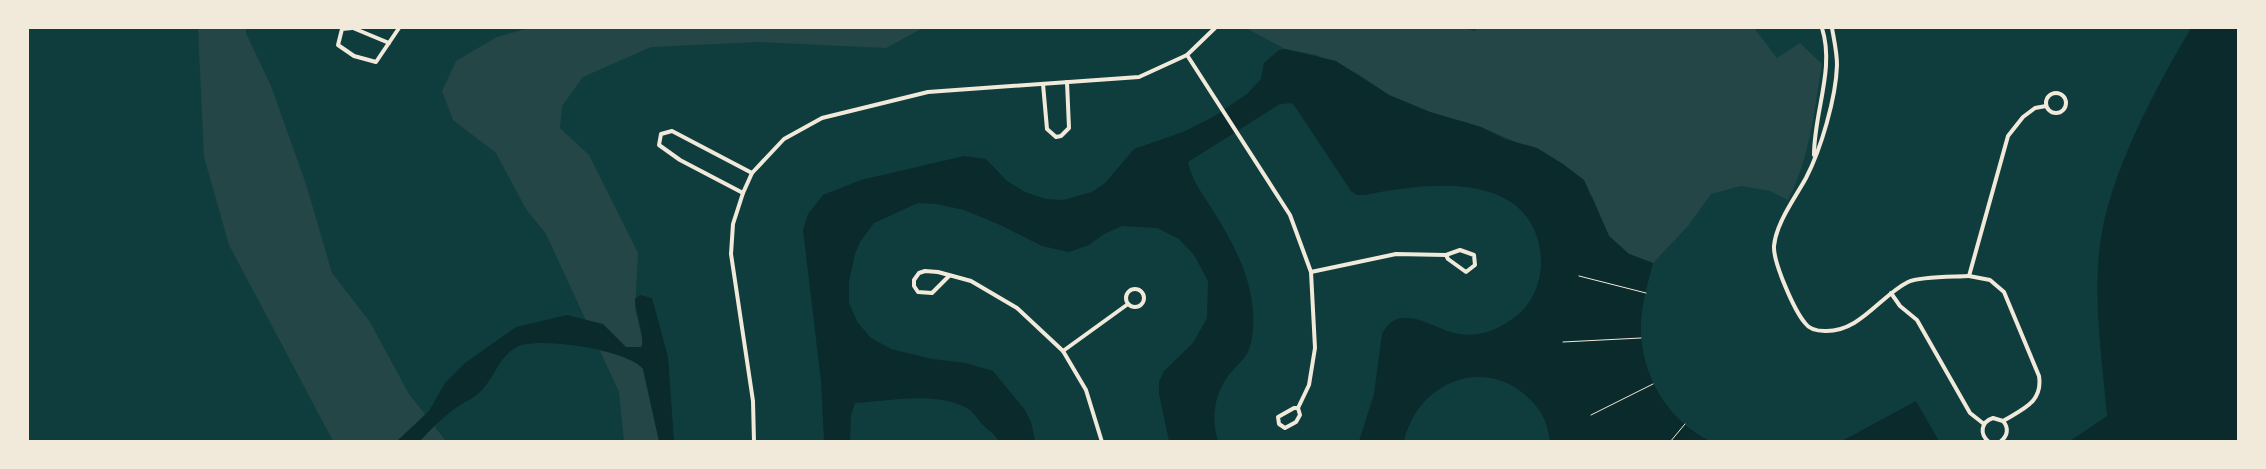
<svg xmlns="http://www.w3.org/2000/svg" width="2266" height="469" font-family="Lato,sans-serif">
  <rect width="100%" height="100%" fill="#0f3d3e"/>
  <g fill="#244646">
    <polygon points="198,28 246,28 246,33 271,86 306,184 332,273 370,322 409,394 446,441 333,441 229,245 204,157"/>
    <polygon points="529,28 923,28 886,48 759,42 651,47 583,77 562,106 560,128 589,155 638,253 635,309 643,343 643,369 659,441 624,441 619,392 546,234 526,209 496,153 453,120 442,91 456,61 497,37"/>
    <path d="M1246,28h217l12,3 3,-3h276l23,30 23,-15 22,21c-8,47 -12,94 -34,136l-18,-9 -29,-5 -30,8 -23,32 -35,37 -24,-9 -20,-18 -17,-40 -74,-53 -37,-16 -51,-15 -41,-17 -31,-21 -42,-19 -31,-6z"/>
  </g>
  <g fill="#0a2a2b">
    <path d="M2191,28h47v413h-168l37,-25c-5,-57 -14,-115 -7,-171 8,-69 56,-158 91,-217z"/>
    <path d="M1285,49l51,12 53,34 41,17 51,15 24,12 32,9 26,16 21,16 25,56 20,18 24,9c-5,20 -11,39 -12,60 -2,48 25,97 69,118h-160c-2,-12 -5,-25 -14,-35 -43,-53 -117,-29 -132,35h-45l15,-47 8,-60c18,-35 52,-3 78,0 21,3 40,-5 56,-18 17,-13 26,-36 25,-57 -6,-90 -113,-77 -176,-64h-8l-6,-4 -55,-83 -4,-5 -12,1 -92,58c4,19 14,31 24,47 20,32 38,64 41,102 1,13 0,29 -5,41 -5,9 -14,16 -20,24 -14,19 -17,44 -10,65h-49l-10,-47v-12l5,-11 29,-28 14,-25 1,-37 -14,-26 -15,-16 -22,-11 -35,-2 -18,8 -15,11 -20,7 -27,-6 -44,-22 -34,-14 -27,-6 -19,-1 -44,20 -14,19 -5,12 -6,28v21l9,20 13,15 20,11 41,10 34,4 27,8 32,39 6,12 4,19h-37c-2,-7 -10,-10 -15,-16 -5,-5 -10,-14 -16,-17 -33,-17 -77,-7 -112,-5l-4,13 -1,25h-26l-3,-60 -18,-151 5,-16 15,-19 38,-15 103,-24 22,3 21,22 18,11 21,7 17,1 29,-8 13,-9 29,-34 49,-17 30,-15 34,-23 14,-15 3,-16 15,-13z"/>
    <path d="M640,295l12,3 16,59 6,84h-15l-16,-72c-15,-19 -101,-32 -124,-23 -19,8 -24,31 -37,44 -8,9 -19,12 -29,20 -12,9 -23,20 -33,31h-23l32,-30 16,-28 20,-20 51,-36 51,-12 36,9 23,23h15c5,-9 -6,-36 -6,-48z"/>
    <polygon points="1916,401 1939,441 1842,441"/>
  </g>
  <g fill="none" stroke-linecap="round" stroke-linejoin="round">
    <g stroke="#f1e9da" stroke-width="1">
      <polyline points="1579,276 1646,293"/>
      <polyline points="1563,342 1641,338"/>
      <polyline points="1591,415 1653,384"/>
      <polyline points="1670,442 1685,424"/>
    </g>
    <g stroke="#f1e9da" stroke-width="4">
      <polyline points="352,28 342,29 338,45 354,56 376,62 399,28"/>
      <polyline points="353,28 389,43"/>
      <path d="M1832,28c2,12 5,24 5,37 -1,33 -16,84 -31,113 -11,20 -30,45 -32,68 -1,16 20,64 31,77 4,6 13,8 20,8 35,1 55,-35 83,-49 13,-6 45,-5 61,-6"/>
      <polyline points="1187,55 1290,215 1311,272 1315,348 1309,385 1298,408 1300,415 1296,422 1285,428 1279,424 1278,417 1294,408 1298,408"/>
      <polyline points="1043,84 1047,129 1056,137 1061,136 1069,128 1067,82"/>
      <circle cx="2056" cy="103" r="10"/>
      <path d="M1814,155c0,-43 21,-86 8,-127"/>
      <polyline points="743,193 680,160 659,145 661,134 672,131 752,173"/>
      <polyline points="1311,272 1396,254 1446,255 1460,250 1474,255 1475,265 1466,272 1448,259 1446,255"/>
      <polyline points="949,276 932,293 918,292 914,286 914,280 919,273 925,271 938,272 971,281 1017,308 1063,351 1086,390 1102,442"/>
      <circle cx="1135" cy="298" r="9"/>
      <polyline points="1891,293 1900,306 1917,320 1970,413 1984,424"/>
      <polyline points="1063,351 1128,304"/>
      <path d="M2003,421c20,-12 40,-19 36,-45l-35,-84 -14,-12 -21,-4 39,-140 15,-19 12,-9 11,-2"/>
      <polyline points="754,442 753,401 731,254 733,224 743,193 752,173 784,139 822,118 928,92 1139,77 1187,55 1215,28"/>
      <path d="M1989,442c-10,-8 -8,-20 4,-24l10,3c6,7 5,15 -3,21"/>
    </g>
  </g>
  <rect width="2266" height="469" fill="none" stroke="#f1e9da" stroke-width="58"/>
</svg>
